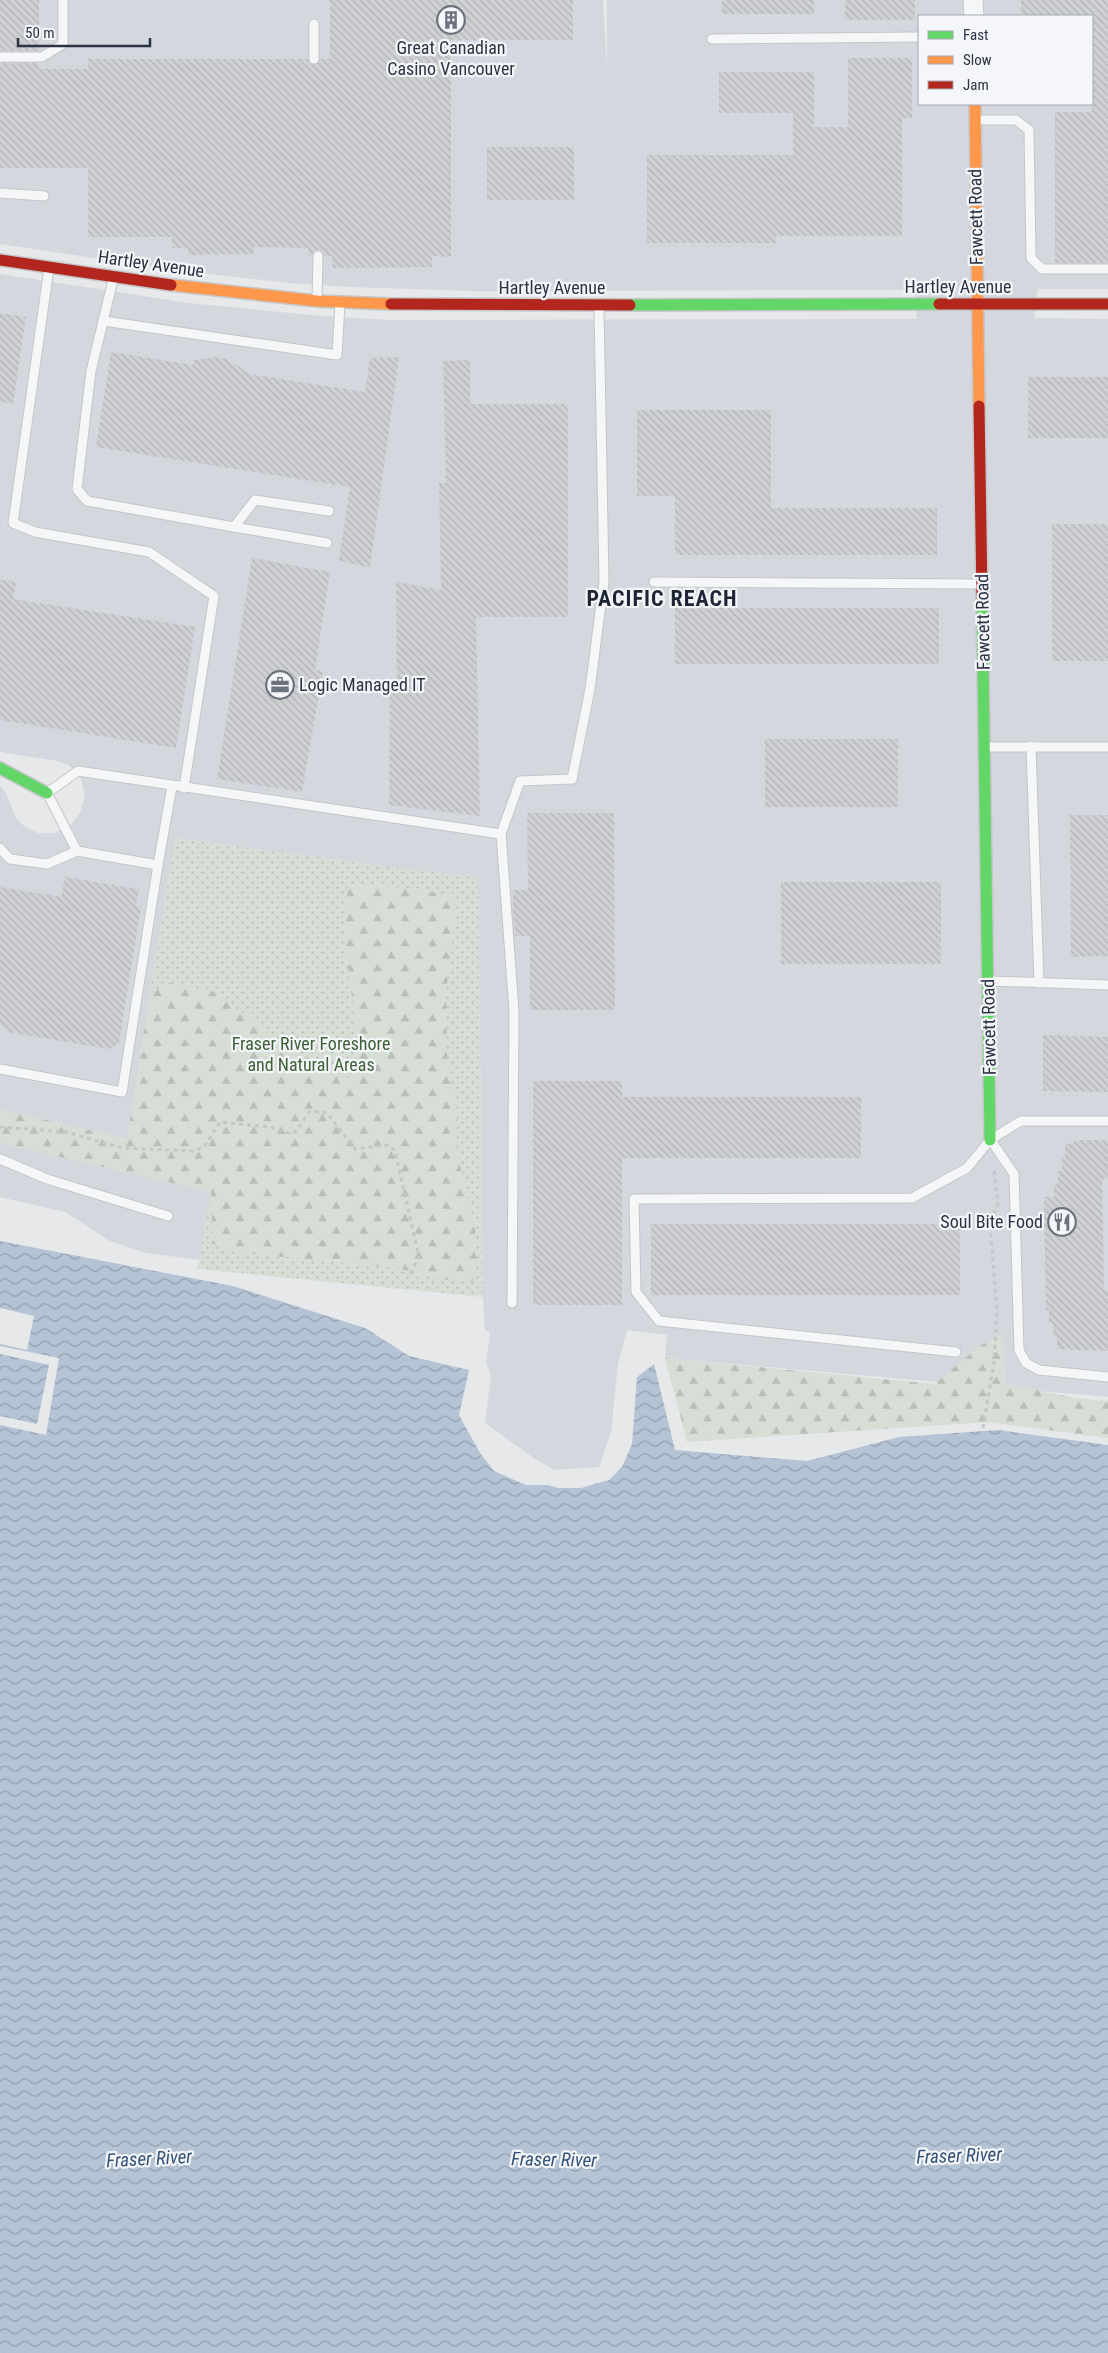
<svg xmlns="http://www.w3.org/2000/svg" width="1108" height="2353" font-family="'Roboto Condensed',sans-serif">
  <defs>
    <pattern id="grass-dots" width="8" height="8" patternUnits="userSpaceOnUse" patternTransform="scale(1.25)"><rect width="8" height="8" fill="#d6ded6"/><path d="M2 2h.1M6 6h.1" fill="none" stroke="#b8bfb9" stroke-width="1.8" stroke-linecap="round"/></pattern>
    <pattern id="forest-firs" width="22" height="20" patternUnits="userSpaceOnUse" patternTransform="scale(1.25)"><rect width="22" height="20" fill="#d6ded6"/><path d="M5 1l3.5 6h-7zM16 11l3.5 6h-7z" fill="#b8bfb9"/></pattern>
    <pattern id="water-waves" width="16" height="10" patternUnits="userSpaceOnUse" patternTransform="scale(1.25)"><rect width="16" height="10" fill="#b4c4d5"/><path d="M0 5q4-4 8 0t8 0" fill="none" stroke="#93a0af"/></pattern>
    <pattern id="building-back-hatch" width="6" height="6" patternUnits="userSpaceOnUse" patternTransform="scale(1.25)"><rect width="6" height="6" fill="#ced0d3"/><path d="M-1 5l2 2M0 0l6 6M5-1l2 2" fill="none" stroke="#b1b3b6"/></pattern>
  </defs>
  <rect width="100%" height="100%" fill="#e6e8ea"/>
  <g fill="#d4d7dd" fill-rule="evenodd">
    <path d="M0,0h603l4,66v-66h501v289h-70l-4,29 74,1v1078l-443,-39 2,-23 -40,-5 -9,34 -7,68 -12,35 -44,3 -17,-9 -53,-38 6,-47 -5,-13 4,-31 -5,-2 -2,-33 -5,-418 -303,-41 -48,301 -127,-30v-323l6,7 10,25 9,9 13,6h16l16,-7 10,-13 5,-17 -4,-17 -12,-14 -12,-4 -57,-9v-478l189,29 132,13 70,4 526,-1 -4,-29 -441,1 -121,-4 -61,-4 -116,-13 -174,-26zM919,16h173v88h-173z"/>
    <polygon points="0,1143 211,1192 200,1260 146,1253 110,1241 65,1212 0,1197"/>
  </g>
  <polygon fill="url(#grass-dots)" points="175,838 478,878 483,1297 198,1269 210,1192 0,1143 0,1109 127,1139"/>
  <g fill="url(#forest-firs)">
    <polygon points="348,885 419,889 457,899 446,993 447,1062 457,1110 457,1153 475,1229 476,1259 472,1282 448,1280 397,1268 224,1251 213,1243 211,1192 0,1143 0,1109 127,1139 150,994 169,983 214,992 300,1055 350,1079 359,1051 344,934"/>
    <polygon points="1003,1333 1006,1384 1075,1398 1108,1401 1108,1438 988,1422 687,1442 665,1358 935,1384 978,1347"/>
  </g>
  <polygon fill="url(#water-waves)" points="0,1241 233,1286 365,1328 409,1356 469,1370 459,1415 480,1453 494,1471 526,1485 548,1485 558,1488 581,1488 609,1480 622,1467 632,1444 637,1377 654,1364 675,1450 807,1461 899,1437 998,1430 1108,1445 1108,2353 0,2353"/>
  <g fill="#e6e8ea">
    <polygon points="0,1308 34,1316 27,1350 0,1344"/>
    <polygon points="0,1346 59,1358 46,1435 0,1425 0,1416 37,1424 49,1365 0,1354"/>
  </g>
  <g fill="url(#building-back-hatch)">
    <rect x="0" y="0" width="39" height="51"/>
    <polygon points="330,0 573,0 573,40 451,40 451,257 432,256 432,267 333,268 332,256 324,256 322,251 318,250 313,252 312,256 309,256 308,248 254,247 253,254 188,255 188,248 172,248 172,237 88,237 88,168 0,168 0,63 39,63 39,69 88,69 88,59 308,59 310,64 314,65 320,59 330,59"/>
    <rect x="722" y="0" width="92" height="14"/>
    <rect x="845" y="0" width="70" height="20"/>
    <polygon points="1021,0 1108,0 1108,263 1055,263 1055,112 1092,112 1092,16 1021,16"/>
    <polygon points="848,58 912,58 912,118 902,118 902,236 776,236 776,243 647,243 647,155 793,155 793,113 719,113 719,72 814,72 814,127 848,127"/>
    <rect x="487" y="147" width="87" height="53"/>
    <polygon points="0,313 26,317 13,404 0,402"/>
    <polygon points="111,352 193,365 194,360 218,357 231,361 249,374 365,392 370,358 399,357 370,568 339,560 350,487 96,447"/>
    <polygon points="470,360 470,404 568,404 568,617 476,617 480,816 389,805 390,683 397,682 396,582 441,590 439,483 446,483 443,361"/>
    <rect x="1028" y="377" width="80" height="61"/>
    <polygon points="637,410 771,410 771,508 937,508 937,555 675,555 675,496 637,496"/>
    <rect x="1052" y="524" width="56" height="137"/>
    <polygon points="252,558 330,572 315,670 323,671 302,792 217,779"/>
    <polygon points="0,580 16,582 13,599 195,627 176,748 0,720"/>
    <rect x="675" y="608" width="264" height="56"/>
    <rect x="765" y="739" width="133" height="68"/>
    <polygon points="527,813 614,813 615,1010 530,1010 530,936 515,936 513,908 513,890 528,890"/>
    <polygon points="1070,815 1108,815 1108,956 1071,957"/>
    <polygon points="65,877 139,889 136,906 141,907 119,1043 110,1049 7,1032 0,1024 0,887 61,897"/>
    <rect x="781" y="882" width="160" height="82"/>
    <polygon points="1043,1035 1108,1037 1108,1092 1043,1091"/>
    <polygon points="533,1081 622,1081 622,1097 861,1097 861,1158 622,1158 622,1305 533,1305"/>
    <polygon points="1074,1140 1107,1140 1108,1143 1108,1178 1102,1179 1104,1288 1108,1292 1108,1351 1057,1349 1057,1336 1053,1337 1053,1323 1049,1323 1049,1310 1046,1311 1044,1197 1054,1197 1054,1184 1058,1184 1058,1171 1062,1171 1062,1158 1065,1158 1065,1144 1074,1143"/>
    <rect x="651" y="1224" width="309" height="71"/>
  </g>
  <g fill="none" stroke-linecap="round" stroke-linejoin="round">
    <defs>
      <g id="lane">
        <polyline points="314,24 314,59"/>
        <polyline points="712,39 919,37"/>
        <polyline points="0,57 42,57 63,44 63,0"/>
        <polyline points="978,120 1016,120 1029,130 1031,258 1042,269 1108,269"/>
        <polyline points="0,193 44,196"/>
        <polyline points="49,268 13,523 35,532 149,552 214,596 184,788"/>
        <polyline points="113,280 91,371 77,489 87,501 234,527 255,500 329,511"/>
        <polyline points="317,298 318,256"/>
        <polyline points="104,321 337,355 340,303"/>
        <polyline points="234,527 327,543"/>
        <polyline points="654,582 980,584"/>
        <polyline points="1031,746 1039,983"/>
        <polyline points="986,747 1108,747"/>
        <polyline points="501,834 520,781 572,779 590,689 604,581 599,308"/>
        <polyline points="0,848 10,859 47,864 77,851 158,865 172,786"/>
        <polyline points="77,851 47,793 78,771 501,834 514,1011 512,1303"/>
        <polyline points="991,981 1108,985"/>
        <polyline points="0,1069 122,1092 158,865"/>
        <polyline points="992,1142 1014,1174 1019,1350 1026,1363 1039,1370 1108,1377"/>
        <polyline points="0,1159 47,1179 168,1216"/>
        <polyline points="956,1352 659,1321 636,1292 634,1199 912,1198 967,1168 990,1140 1021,1121 1108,1121"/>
      </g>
      <polyline id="street" points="973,0 974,16"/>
      <g id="fast">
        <polyline points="630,305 939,304"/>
        <polyline points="982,597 990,1140"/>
        <polyline points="0,768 47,793"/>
      </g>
      <g id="slow">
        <polyline points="975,104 979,406"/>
        <polyline points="171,285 317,301 391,304"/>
      </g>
      <g id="jam">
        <polyline points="0,260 171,285"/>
        <polyline points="391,304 630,305"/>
        <polyline points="939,304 1108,304"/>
        <polyline points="979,406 982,597"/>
      </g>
    </defs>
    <use href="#lane" stroke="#c4c6c8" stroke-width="11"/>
    <use href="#street" stroke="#c4c6c8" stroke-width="21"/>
    <use href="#fast" stroke="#c4c6c8" stroke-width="14"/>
    <use href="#slow" stroke="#c4c6c8" stroke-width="14"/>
    <use href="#jam" stroke="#c4c6c8" stroke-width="14"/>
    <g stroke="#c5c6ca" stroke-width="3" stroke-dasharray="4 4" stroke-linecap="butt">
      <polyline points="0,1127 66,1132 122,1148 193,1151 204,1147 220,1122 270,1127 292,1134 296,1131 310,1111 327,1113 355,1149 388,1145 395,1151 419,1257 410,1275"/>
      <polyline points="983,1428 994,1362 997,1310 990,1225 998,1203 994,1168"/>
    </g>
    <use href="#lane" stroke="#f5f6f7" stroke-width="9"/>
    <use href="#street" stroke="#f5f6f7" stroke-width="19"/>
    <use href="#fast" stroke="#63d668" stroke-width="11"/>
    <use href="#slow" stroke="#ff974d" stroke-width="11"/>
    <use href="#jam" stroke="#b3261e" stroke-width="11"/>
  </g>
  <defs>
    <symbol id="building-ring" viewBox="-11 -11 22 22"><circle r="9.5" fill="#f4f6f9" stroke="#6c737f" stroke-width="1.5"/><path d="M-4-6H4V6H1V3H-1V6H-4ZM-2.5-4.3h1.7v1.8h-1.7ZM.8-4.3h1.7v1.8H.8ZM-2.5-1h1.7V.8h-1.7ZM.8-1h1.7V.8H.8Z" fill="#6c737f"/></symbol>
    <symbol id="office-ring" viewBox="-11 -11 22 22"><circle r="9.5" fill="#f4f6f9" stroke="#6c737f" stroke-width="1.5"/><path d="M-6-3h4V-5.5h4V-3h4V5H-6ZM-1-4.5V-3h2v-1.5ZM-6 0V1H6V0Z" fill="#6c737f"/></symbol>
    <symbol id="restaurant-ring" viewBox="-11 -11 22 22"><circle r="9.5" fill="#f4f6f9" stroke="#6c737f" stroke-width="1.5"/><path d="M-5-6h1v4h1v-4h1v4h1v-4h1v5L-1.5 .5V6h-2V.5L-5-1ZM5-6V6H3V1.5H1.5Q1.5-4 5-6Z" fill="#6c737f"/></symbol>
  </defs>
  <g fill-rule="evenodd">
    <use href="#building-ring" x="435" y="4" width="32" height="32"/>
    <use href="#office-ring" x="264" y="669" width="32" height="32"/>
    <use href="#restaurant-ring" x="1046" y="1206" width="32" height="32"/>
  </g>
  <g text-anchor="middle" stroke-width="4.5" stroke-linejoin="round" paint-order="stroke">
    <g font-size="18" fill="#2b3445" stroke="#f4f6f9">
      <text x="451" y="54">Great Canadian<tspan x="451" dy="21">Casino Vancouver</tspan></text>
      <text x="299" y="691" text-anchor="start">Logic Managed IT</text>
      <text x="1043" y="1228" text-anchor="end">Soul Bite Food</text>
    </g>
    <g font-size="18" fill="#2b3445" stroke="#f4f6f9">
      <text transform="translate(976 217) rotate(-91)" y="6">Fawcett Road</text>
      <text transform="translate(151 264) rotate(8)" y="6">Hartley Avenue</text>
      <text x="958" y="293">Hartley Avenue</text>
      <text x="552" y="294">Hartley Avenue</text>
      <text transform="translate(983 622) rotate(-91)" y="6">Fawcett Road</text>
      <text transform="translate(989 1027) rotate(-91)" y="6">Fawcett Road</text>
    </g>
    <g font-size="18" fill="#3f6138" stroke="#f4f6f9">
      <text x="311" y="1050">Fraser River Foreshore<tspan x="311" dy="21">and Natural Areas</tspan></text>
    </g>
    <g font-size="19" font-style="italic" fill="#34527a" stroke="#f4f6f9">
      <text transform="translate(959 2155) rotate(-2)" y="7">Fraser River</text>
      <text transform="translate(149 2158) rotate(-3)" y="7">Fraser River</text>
      <text transform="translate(554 2159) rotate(1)" y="7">Fraser River</text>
    </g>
    <g font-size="22" font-weight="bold" letter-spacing="1" fill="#1d2536" stroke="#f4f6f9">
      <text x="662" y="606">PACIFIC REACH</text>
    </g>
  </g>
  <rect x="918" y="15" width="175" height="90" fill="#f4f6f9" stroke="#a4a8b1"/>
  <rect x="928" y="31" width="25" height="8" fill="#63d668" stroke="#a4a8b1"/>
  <text x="963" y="40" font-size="15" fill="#2b3445">Fast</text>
  <rect x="928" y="56" width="25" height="8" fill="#ff974d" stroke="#a4a8b1"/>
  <text x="963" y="65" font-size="15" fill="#2b3445">Slow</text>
  <rect x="928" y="81" width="25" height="8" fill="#b3261e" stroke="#a4a8b1"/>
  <text x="963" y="90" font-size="15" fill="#2b3445">Jam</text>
  <path d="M18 38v8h132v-8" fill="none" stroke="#2b3445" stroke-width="2.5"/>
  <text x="25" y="38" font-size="15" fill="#2b3445" stroke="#f4f6f9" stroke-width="4" paint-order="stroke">50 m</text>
</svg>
